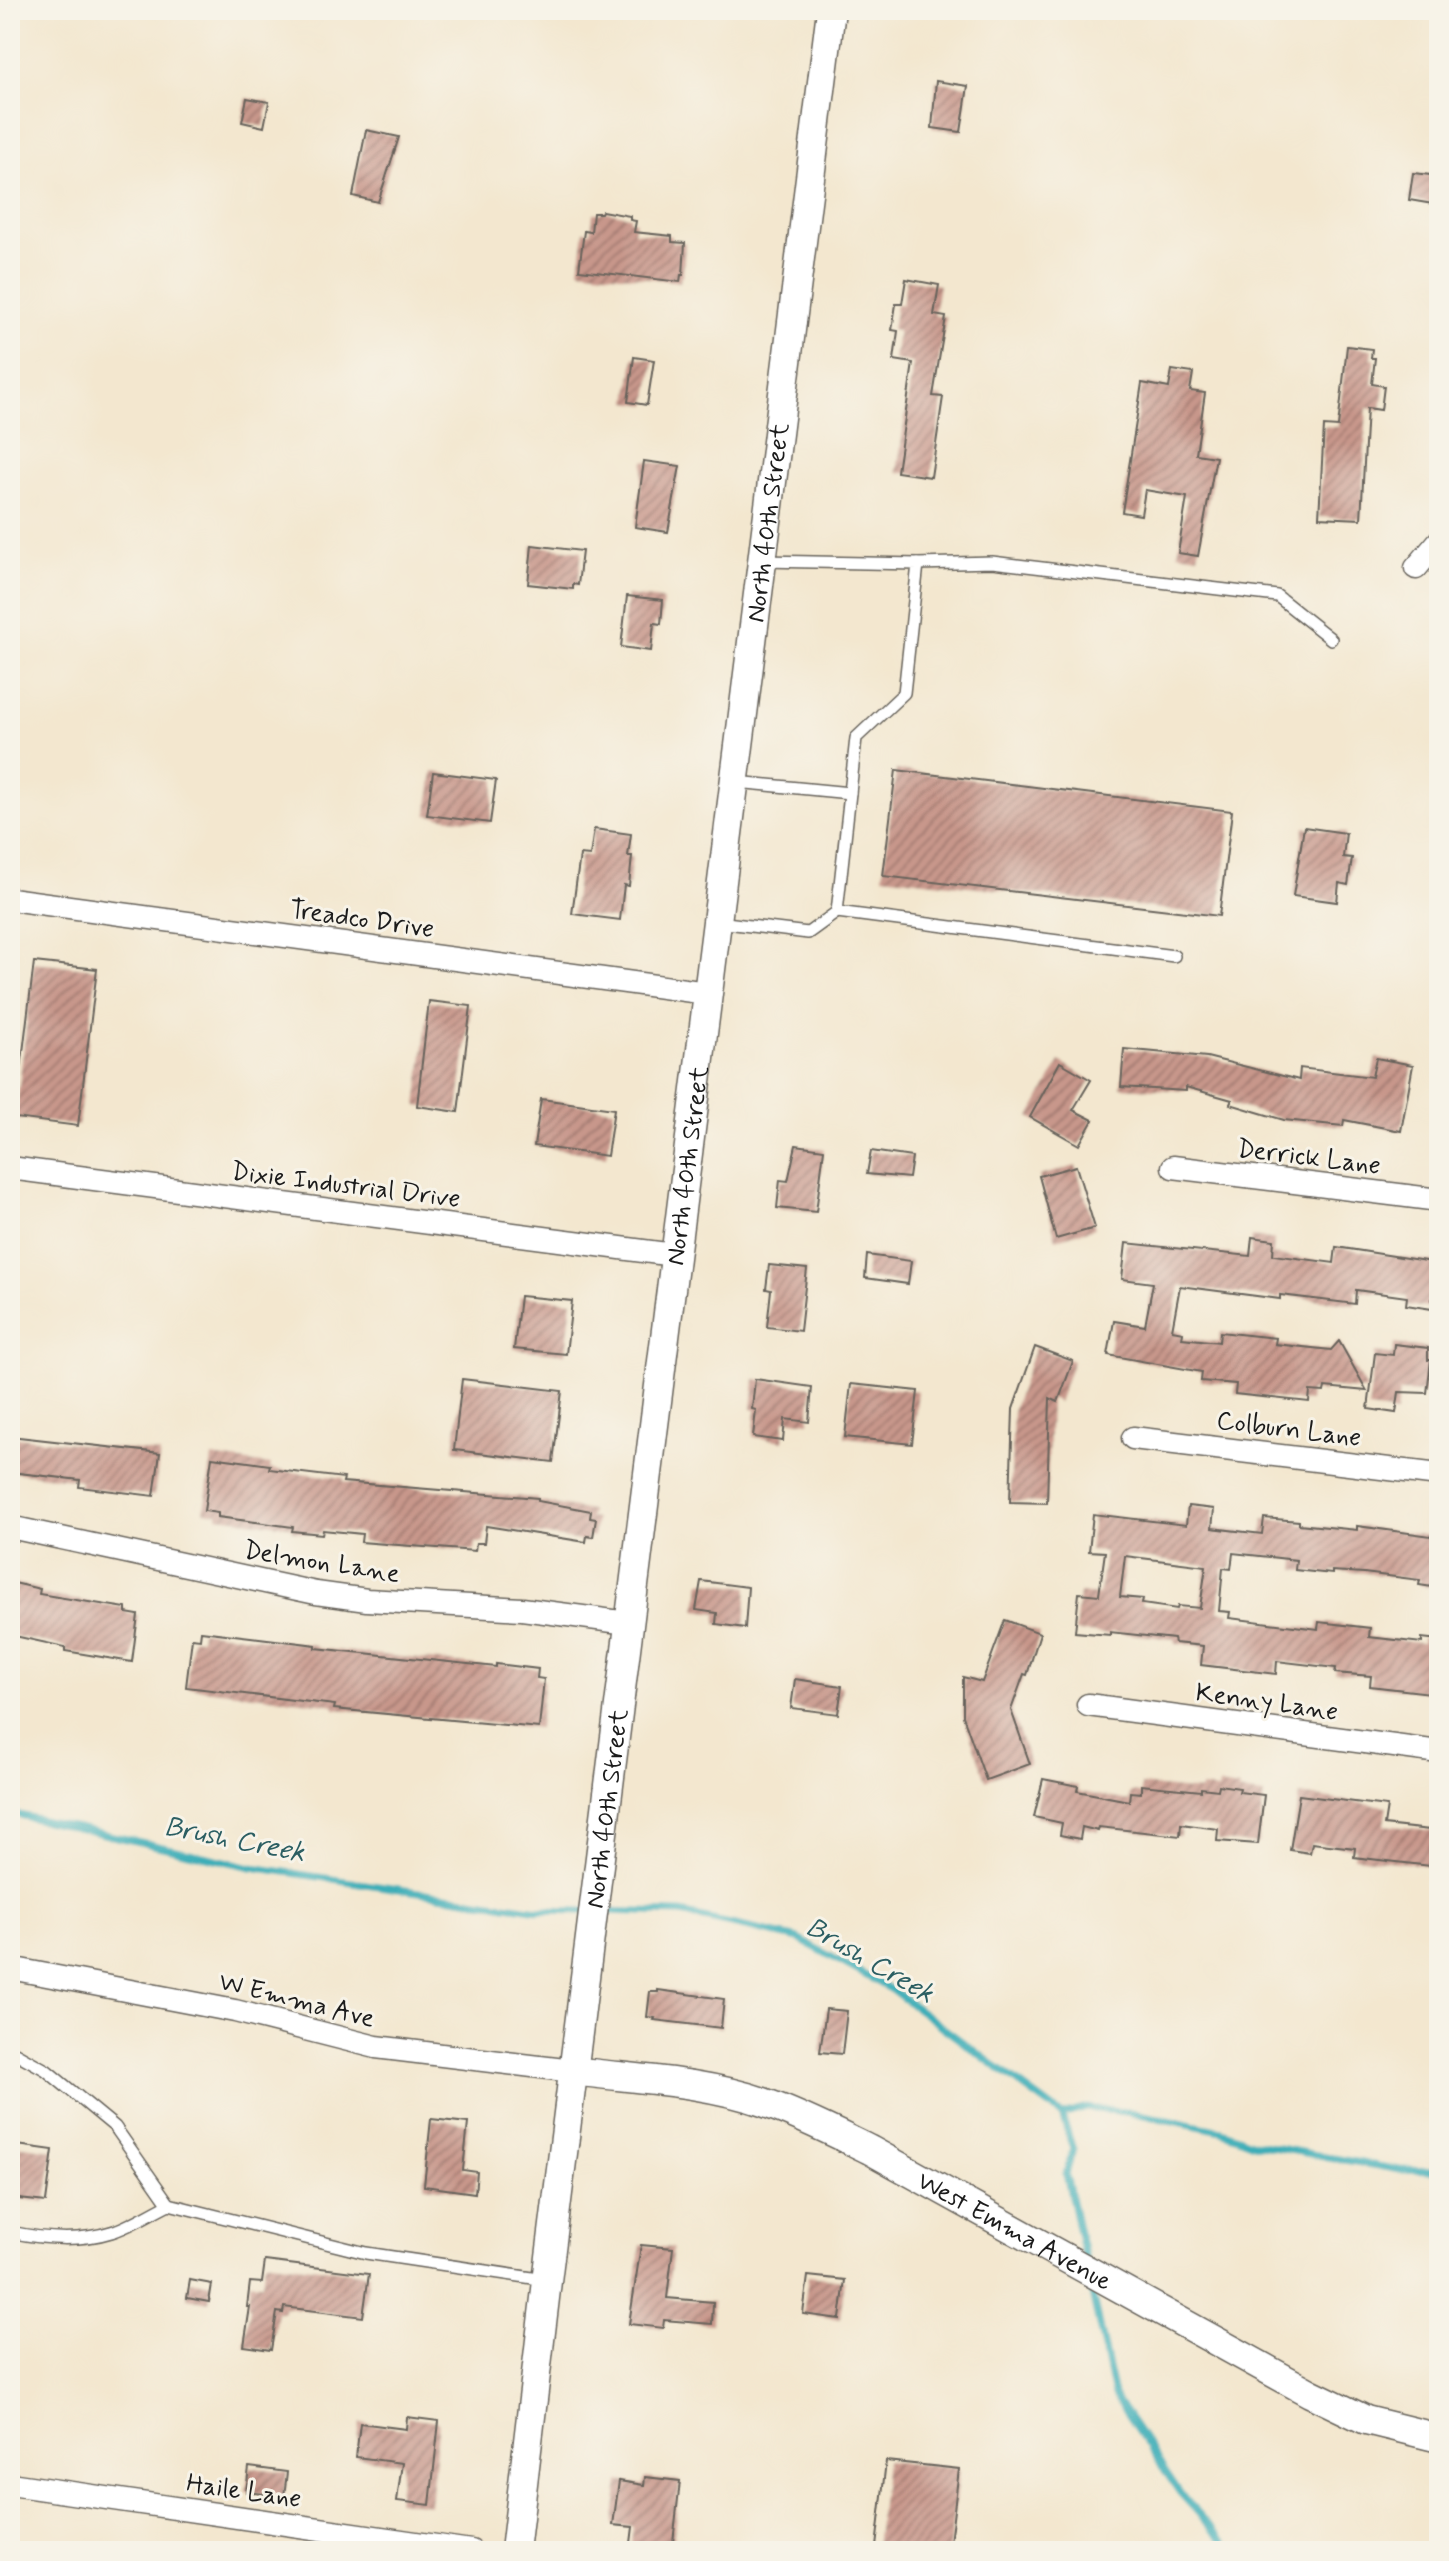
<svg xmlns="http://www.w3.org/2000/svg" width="1449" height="2561" font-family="Mynerve,sans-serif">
  <defs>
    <pattern id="building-hatch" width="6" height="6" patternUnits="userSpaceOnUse" patternTransform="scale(2)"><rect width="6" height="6" fill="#c8978b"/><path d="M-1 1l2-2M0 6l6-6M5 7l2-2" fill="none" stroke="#a27a71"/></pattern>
  </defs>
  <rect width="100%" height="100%" fill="#f7f3e8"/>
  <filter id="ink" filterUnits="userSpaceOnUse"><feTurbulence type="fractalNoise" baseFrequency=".0125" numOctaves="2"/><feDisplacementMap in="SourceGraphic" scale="16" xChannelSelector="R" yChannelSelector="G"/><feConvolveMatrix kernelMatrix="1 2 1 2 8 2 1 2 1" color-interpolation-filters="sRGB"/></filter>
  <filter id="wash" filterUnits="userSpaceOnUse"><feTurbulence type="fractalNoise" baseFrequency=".006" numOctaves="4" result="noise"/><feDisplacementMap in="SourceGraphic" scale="32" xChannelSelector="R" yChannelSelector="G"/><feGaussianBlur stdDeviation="1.8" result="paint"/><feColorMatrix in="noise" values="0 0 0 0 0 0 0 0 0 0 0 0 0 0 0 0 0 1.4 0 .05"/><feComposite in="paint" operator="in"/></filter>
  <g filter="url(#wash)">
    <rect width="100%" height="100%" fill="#f3e7cf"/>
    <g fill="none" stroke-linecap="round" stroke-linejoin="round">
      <g stroke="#3daeb8" stroke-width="7">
        <polyline points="10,1813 252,1867 539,1910 585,1911"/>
        <polyline points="598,1911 681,1913 799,1939 892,1990 1062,2115 1073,2149 1066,2174 1085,2260"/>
        <polyline points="1062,2115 1087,2108 1134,2113 1222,2131 1256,2144 1400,2170 1439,2171"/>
        <polyline points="1089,2280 1114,2395 1180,2493 1233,2551"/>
      </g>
    </g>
    <g id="blocks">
      <g fill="url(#building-hatch)" fill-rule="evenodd">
        <polygon points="936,81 968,86 961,132 932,128"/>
        <polygon points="247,98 269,102 264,127 242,122"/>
        <polygon points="366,130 399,137 378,202 353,196"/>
        <polygon points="1413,173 1439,176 1439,205 1409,200"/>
        <polygon points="602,211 630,216 630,220 636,221 634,232 672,236 672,242 685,243 683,275 681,275 680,282 579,270 584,231 591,232 593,213 601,213"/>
        <polygon points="906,279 939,285 934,315 946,317 933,396 943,397 931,477 897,472 913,363 894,360 898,331 892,330 896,304 902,304"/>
        <polygon points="1347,346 1372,349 1371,358 1375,358 1372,384 1384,386 1381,410 1367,408 1361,519 1319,517 1324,426 1338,427"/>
        <polygon points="634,357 654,360 647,405 628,402"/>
        <polygon points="1172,370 1193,373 1190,391 1205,393 1196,454 1216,457 1198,556 1178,553 1187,497 1145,490 1141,515 1122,512 1142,383 1169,388"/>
        <polygon points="644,461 680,466 668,532 635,527"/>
        <polygon points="532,545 582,551 578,585 573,584 573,589 528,584"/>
        <polygon points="627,596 663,600 661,624 654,623 651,651 621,647"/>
        <polygon points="896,770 1232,811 1219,916 883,876"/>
        <polygon points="433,772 496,780 490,823 427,815"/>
        <polygon points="1304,827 1346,833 1343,857 1352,858 1348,885 1339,883 1337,902 1293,896"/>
        <polygon points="594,829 631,834 628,856 632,856 629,886 624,885 620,920 572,914 580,855 590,856"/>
        <polygon points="34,962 97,969 78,1126 15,1118"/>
        <polygon points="429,1001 471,1006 458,1112 417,1106"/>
        <polygon points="1124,1049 1207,1057 1299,1080 1300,1068 1372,1077 1376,1058 1413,1065 1401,1131 1344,1120 1343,1126 1284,1120 1230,1104 1232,1100 1186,1087 1186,1091 1121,1087"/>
        <polygon points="1060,1062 1091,1080 1073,1110 1093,1120 1079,1145 1030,1117"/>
        <polygon points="541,1099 614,1109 607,1156 534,1146"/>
        <polygon points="796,1145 824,1149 816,1212 777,1208 780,1180 788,1181"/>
        <polygon points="871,1151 912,1157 909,1178 867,1174"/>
        <polygon points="1076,1166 1095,1228 1056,1239 1039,1176"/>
        <polygon points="1252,1237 1274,1240 1273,1255 1334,1263 1336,1247 1439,1263 1439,1300 1432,1299 1432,1309 1406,1305 1407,1297 1356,1290 1355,1304 1280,1295 1280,1299 1180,1286 1172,1330 1183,1332 1182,1338 1219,1342 1220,1332 1276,1338 1275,1344 1331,1350 1339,1341 1367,1391 1325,1387 1324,1392 1310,1391 1309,1402 1235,1394 1236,1384 1201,1381 1202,1372 1108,1355 1114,1321 1145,1326 1153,1283 1122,1279 1126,1243 1250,1256"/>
        <polygon points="867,1255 911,1261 908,1284 865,1278"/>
        <polygon points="769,1265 807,1269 800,1331 767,1327 771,1290 766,1289"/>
        <polygon points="520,1296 572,1301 566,1354 514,1349"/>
        <polygon points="1394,1344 1428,1348 1428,1360 1431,1360 1427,1393 1399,1392 1396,1413 1368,1409 1375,1353 1393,1355"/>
        <polygon points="1035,1347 1073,1361 1058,1402 1050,1398 1047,1503 1010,1502 1013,1409"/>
        <polygon points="462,1379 562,1391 553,1462 454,1450"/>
        <polygon points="755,1379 812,1387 809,1422 785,1419 783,1441 753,1437 756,1410 752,1409"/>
        <polygon points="851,1384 918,1391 912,1444 845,1437"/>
        <polygon points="10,1436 160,1453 154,1496 79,1487 80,1480 10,1472"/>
        <polygon points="212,1457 270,1465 269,1469 344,1478 343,1482 538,1498 538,1501 591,1511 590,1518 596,1519 593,1537 587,1536 586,1542 486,1526 484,1543 476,1543 475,1551 361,1542 362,1534 323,1530 322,1534 292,1531 293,1527 218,1517 218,1513 204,1511"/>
        <path d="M1188,1506l26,3 -2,19 50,6 2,-16 35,3v3l58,6v-4l82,11v51l-20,-3 1,-5 -56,-7 -32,-2v3l-37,-4 1,-10 -63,-7 -2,16 -8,-1 -4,43 11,1 -1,6 89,11 1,-7 51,6 -1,9 53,6v-5l17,2v54l-69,-8 1,-10 -36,-3 1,-5 -59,-7 -1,13 -75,-9 2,-19 -28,-3 -1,-4 -64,-7v3l-35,-3 4,-39 20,2 6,-43 -16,-1 4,-37 93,11zM1125,1556l81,10 -6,42 -22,-2 -1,3 -35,-5 1,-5 -23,-2z"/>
        <polygon points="701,1581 748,1587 745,1628 716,1624 717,1613 696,1610"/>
        <polygon points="10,1582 40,1589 39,1594 126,1608 126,1613 138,1615 132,1662 65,1651 65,1647 10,1635"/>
        <polygon points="1005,1620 1040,1633 1027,1675 1024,1674 1011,1710 1030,1764 986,1780 963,1716 963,1677 982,1682"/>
        <polygon points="201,1631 316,1645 316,1648 496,1667 496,1664 538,1669 537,1678 544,1679 539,1728 334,1709 335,1705 186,1687 192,1638 200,1639"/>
        <polygon points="795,1679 842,1686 838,1714 791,1708"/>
        <polygon points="1043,1779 1078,1786 1077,1791 1129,1801 1130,1792 1141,1793 1141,1785 1201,1791 1201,1788 1218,1790 1219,1785 1240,1788 1239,1792 1264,1795 1258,1844 1217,1841 1218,1829 1181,1824 1180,1836 1099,1827 1098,1831 1082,1827 1080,1839 1060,1835 1062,1823 1034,1817"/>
        <polygon points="1299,1795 1387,1806 1384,1825 1439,1831 1439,1867 1354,1857 1355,1848 1312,1843 1310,1853 1290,1850"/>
        <polygon points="658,1990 724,1999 721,2028 654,2020 655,2018 647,2017 650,1992 658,1992"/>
        <polygon points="826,2009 847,2011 842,2054 820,2052"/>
        <polygon points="431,2119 468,2123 463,2170 477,2172 475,2193 424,2186"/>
        <polygon points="10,2144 53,2150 46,2202 10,2198"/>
        <polygon points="641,2245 673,2248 667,2298 713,2302 712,2324 664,2320 663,2328 629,2324"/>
        <polygon points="265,2261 369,2274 363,2317 284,2307 283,2313 277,2312 271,2350 244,2346 250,2307 247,2307 250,2282 262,2283"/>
        <polygon points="808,2276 845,2280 840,2319 803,2314"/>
        <polygon points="190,2280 212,2284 209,2302 187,2298"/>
        <polygon points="407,2417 439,2421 430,2505 397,2501 402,2463 356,2457 360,2423 406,2429"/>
        <polygon points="886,2461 959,2469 949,2551 913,2551 876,2547"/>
        <polygon points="249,2467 287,2472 284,2496 246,2492"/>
        <polygon points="645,2477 680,2481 672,2551 630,2551 633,2527 613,2525 619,2481 644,2485"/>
      </g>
    </g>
  </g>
  <g filter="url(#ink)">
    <use href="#blocks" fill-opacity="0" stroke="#67635b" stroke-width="2"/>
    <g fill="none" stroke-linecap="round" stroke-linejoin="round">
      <defs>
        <g id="service">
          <polyline points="762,561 918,564 904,693 856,738 837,912 1174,956"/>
          <polyline points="918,564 992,562 1277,596 1331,639"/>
          <polyline points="736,782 850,793"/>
          <polyline points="718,922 808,933 837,912"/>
          <polyline points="10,2050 46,2070 115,2127 169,2204"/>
          <path d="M10,2232c33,7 69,10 101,0 20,-6 39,-19 58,-28l197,49 180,27"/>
        </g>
        <g id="minor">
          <polyline points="1416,568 1439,541"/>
          <polyline points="10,899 707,993"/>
          <polyline points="1173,1167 1439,1200"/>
          <polyline points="10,1168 674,1255"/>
          <polyline points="1133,1438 1439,1475"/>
          <polyline points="10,1527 316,1593 367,1600 522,1609 628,1623"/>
          <polyline points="1088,1705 1439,1752"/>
          <polyline points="10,1968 235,2011 376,2047 573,2071"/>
          <polyline points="10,2484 471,2551"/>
        </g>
        <g id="tertiary">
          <path id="s1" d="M573,2071c62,8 130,10 190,31 37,13 72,31 107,48l440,243 56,27 73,18"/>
          <path id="s2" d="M515,2551l32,-270 284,-2271"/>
        </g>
      </defs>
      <use href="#service" stroke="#67635b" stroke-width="14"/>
      <use href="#minor" stroke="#67635b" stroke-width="25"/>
      <use href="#tertiary" stroke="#67635b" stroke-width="31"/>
      <use href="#service" stroke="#fff" stroke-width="11"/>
      <use href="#minor" stroke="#fff" stroke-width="22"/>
      <use href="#tertiary" stroke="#fff" stroke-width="28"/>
    </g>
  </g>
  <g text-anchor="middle" stroke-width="6" stroke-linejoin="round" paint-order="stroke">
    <g font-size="26" fill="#1c1c1c" stroke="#f7f3e8">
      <text dy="9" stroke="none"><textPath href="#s2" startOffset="2044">North 40th Street</textPath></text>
      <text transform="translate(362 918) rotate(8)" y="9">Treadco Drive</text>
      <text transform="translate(1309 1156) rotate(7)" y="9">Derrick Lane</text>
      <text dy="9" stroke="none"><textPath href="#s2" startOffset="1396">North 40th Street</textPath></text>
      <text transform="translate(346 1184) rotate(7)" y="9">Dixie Industrial Drive</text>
      <text transform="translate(1289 1428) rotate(7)" y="9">Colburn Lane</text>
      <text transform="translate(322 1561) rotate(9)" y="9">Delmon Lane</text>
      <text transform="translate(1267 1701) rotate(8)" y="9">Kenny Lane</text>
      <text dy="9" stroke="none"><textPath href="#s2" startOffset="748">North 40th Street</textPath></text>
      <text transform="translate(297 1999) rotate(14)" y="9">W Emma Ave</text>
      <text dy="9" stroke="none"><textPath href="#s1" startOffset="476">West Emma Avenue</textPath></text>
      <text transform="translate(244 2490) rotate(8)" y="9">Haile Lane</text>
    </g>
    <g font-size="28" font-style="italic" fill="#2b5e62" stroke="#f7f3e8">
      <text transform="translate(235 1838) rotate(11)" y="10">Brush Creek</text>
      <text transform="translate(871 1959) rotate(30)" y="10">Brush Creek</text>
    </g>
  </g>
  <rect width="1449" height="2561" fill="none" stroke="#f7f3e8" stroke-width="40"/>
</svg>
